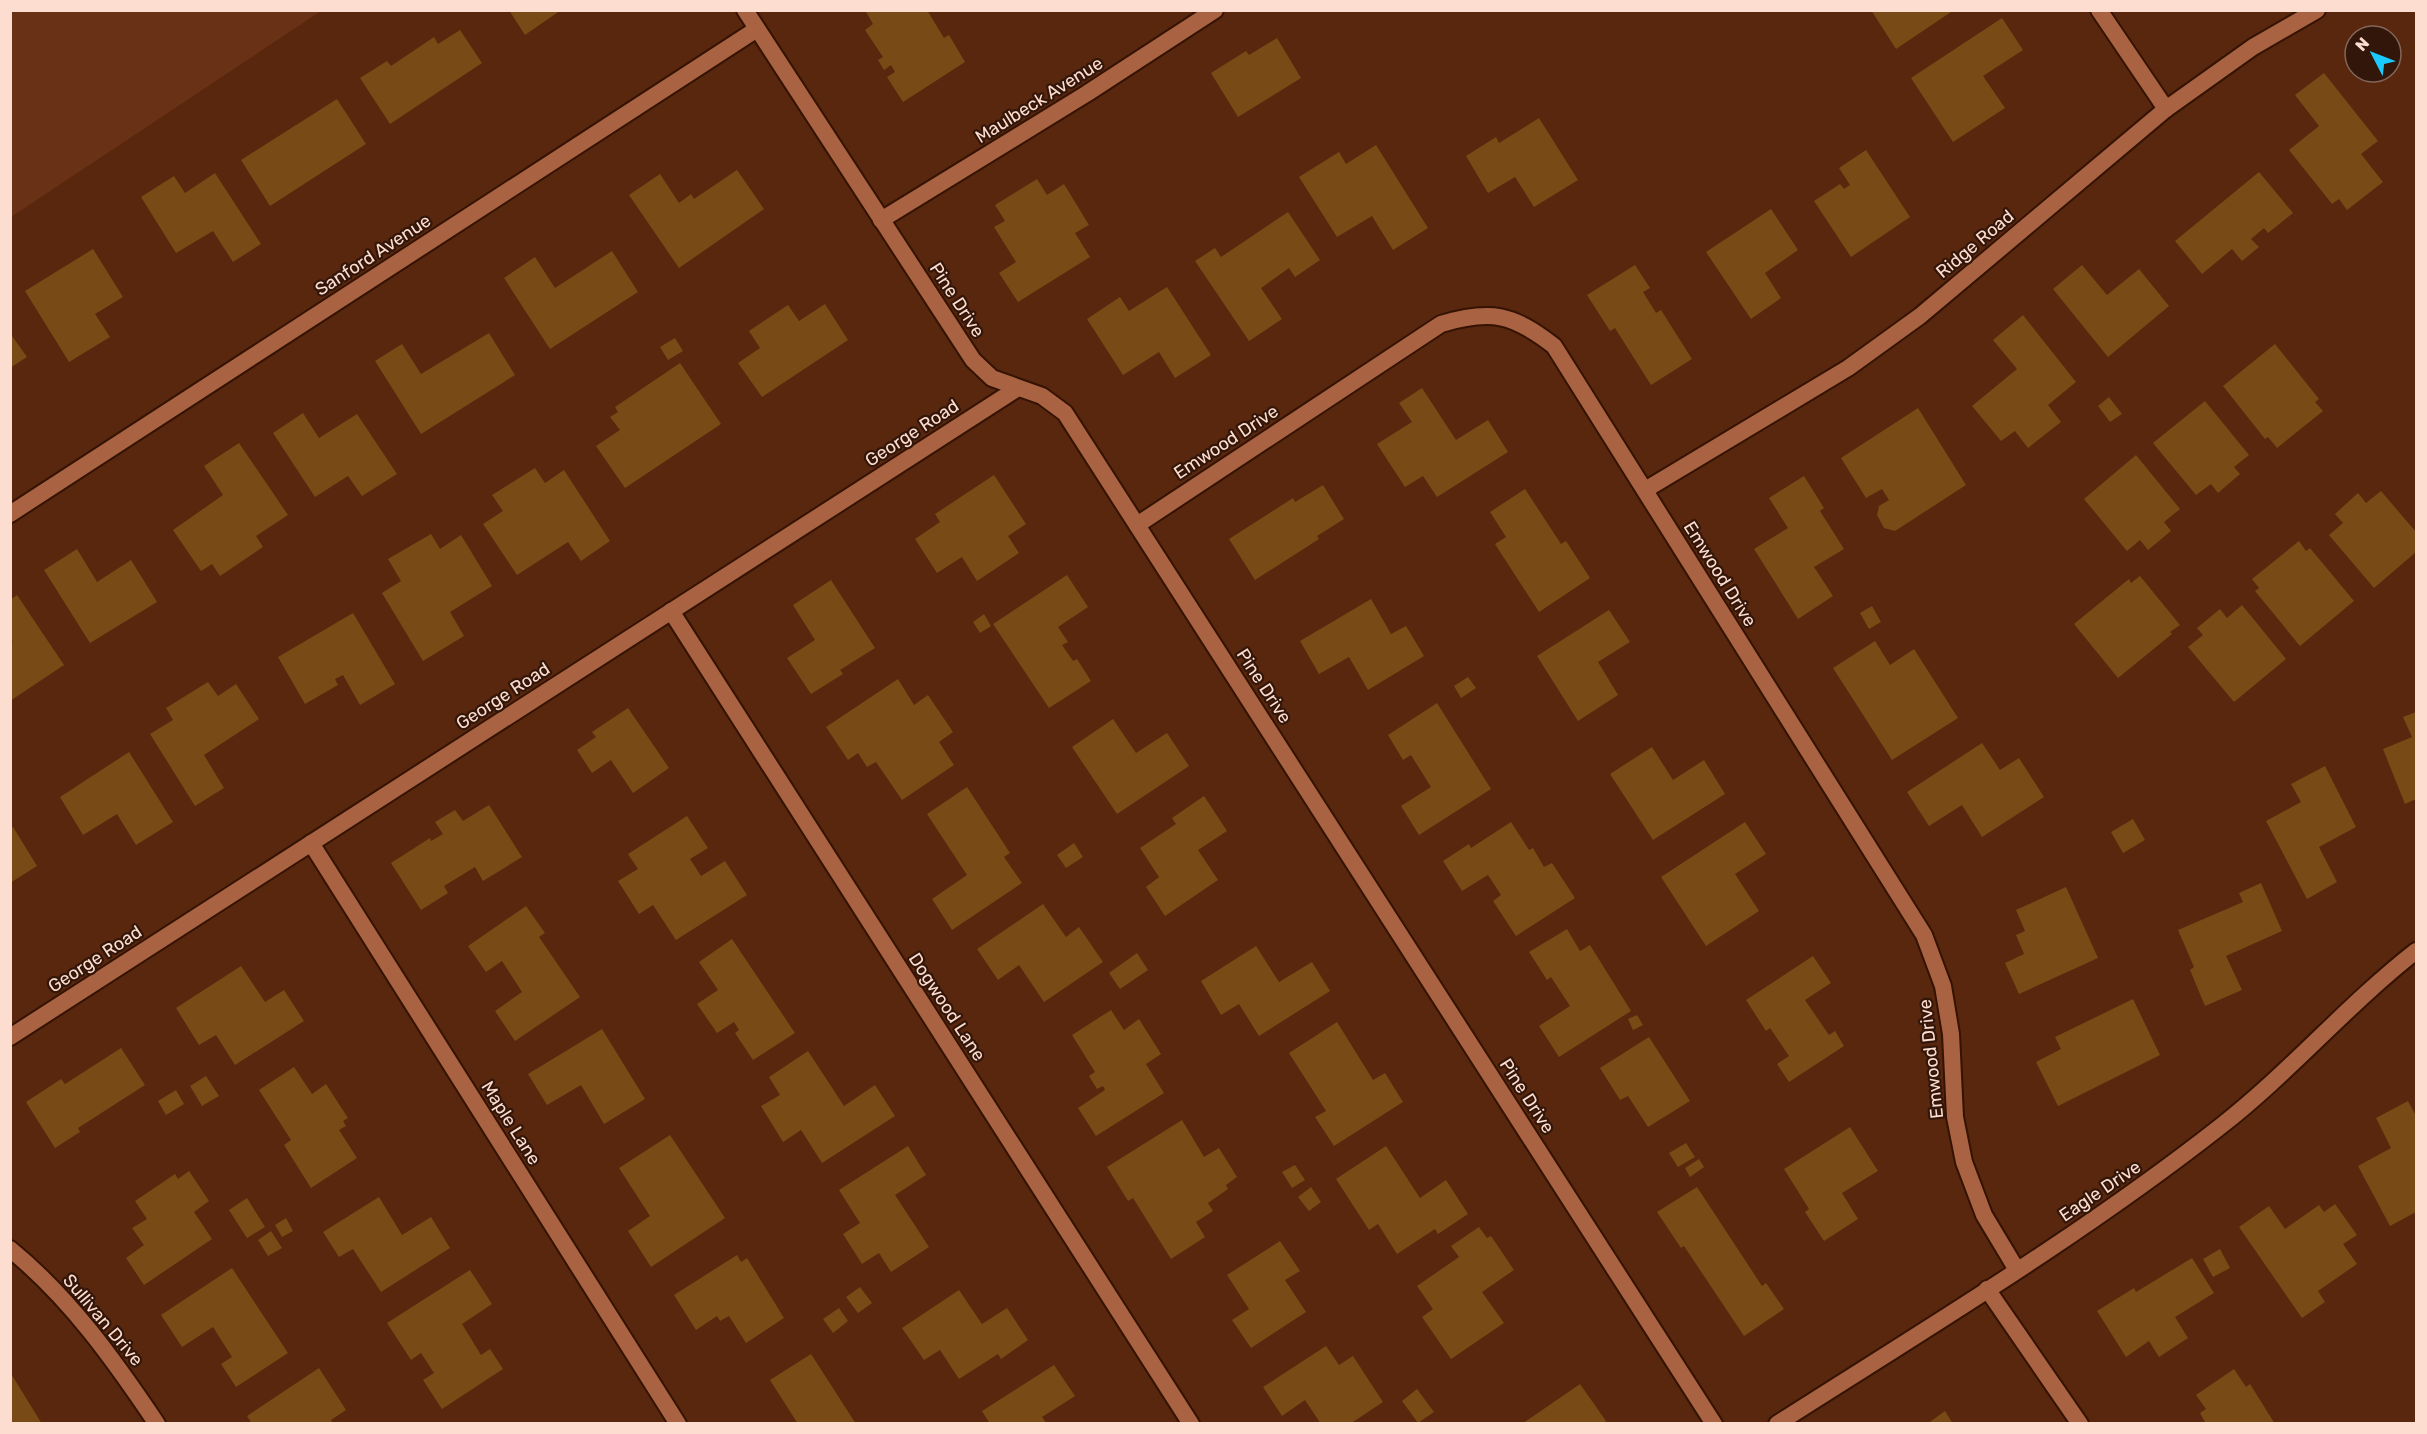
<svg xmlns="http://www.w3.org/2000/svg" width="2427" height="1434" font-family="Rubik,sans-serif">
  <rect width="100%" height="100%" fill="#59270e"/>
  <polygon fill="#693217" points="11,10 321,10 321,11 11,217"/>
  <g fill="#784a15">
    <polygon points="509,10 561,10 525,35"/>
    <polygon points="865,10 927,10 944,38 949,35 965,62 903,102 887,77 895,72 891,65 884,70 878,60 883,57 865,30 873,24"/>
    <polygon points="1871,10 1954,10 1896,49"/>
    <polygon points="2002,18 2023,50 1983,76 2005,108 1953,142 1911,78"/>
    <polygon points="460,30 482,63 390,124 360,78 387,61 391,66 434,37 438,44"/>
    <polygon points="1277,38 1301,78 1238,117 1211,73 1246,51 1249,55"/>
    <polygon points="2324,73 2378,141 2361,154 2383,182 2347,210 2339,199 2332,204 2289,150 2319,126 2295,95"/>
    <polygon points="337,99 366,144 270,206 241,160"/>
    <polygon points="1539,118 1578,180 1534,207 1515,177 1488,193 1466,156 1496,137 1499,143"/>
    <polygon points="1376,145 1428,228 1393,250 1372,216 1337,237 1299,177 1339,152 1346,164"/>
    <polygon points="1866,150 1910,217 1851,257 1814,201 1840,184 1844,189 1850,185 1839,168"/>
    <polygon points="737,170 764,209 679,268 629,195 660,174 679,203 691,194 694,199"/>
    <polygon points="2259,172 2293,213 2268,233 2264,228 2251,239 2259,247 2242,261 2232,249 2202,274 2175,241"/>
    <polygon points="215,173 261,244 233,262 213,231 176,253 141,197 174,176 185,193"/>
    <polygon points="1037,179 1047,195 1064,184 1089,225 1075,233 1090,257 1018,302 999,273 1016,262 994,227 1005,221 995,205"/>
    <polygon points="1771,209 1798,250 1765,273 1781,298 1751,319 1706,252"/>
    <polygon points="1288,212 1320,260 1295,277 1289,268 1261,288 1282,319 1249,341 1195,261 1215,248 1221,257"/>
    <polygon points="93,249 123,297 95,314 110,337 69,362 25,291"/>
    <polygon points="612,251 638,292 550,349 504,278 535,257 555,288"/>
    <polygon points="1635,265 1650,288 1643,292 1656,313 1661,310 1692,359 1651,385 1615,328 1610,331 1587,295"/>
    <polygon points="2082,265 2107,295 2139,269 2169,306 2108,357 2053,289"/>
    <polygon points="1167,287 1211,355 1175,378 1159,352 1123,375 1087,319 1120,297 1129,311"/>
    <polygon points="825,304 848,340 762,397 738,363 760,348 749,331 788,305 799,321"/>
    <polygon points="2023,315 2076,382 2048,405 2061,422 2028,448 2015,431 2001,441 1972,406 2017,369 1993,340"/>
    <polygon points="10,333 27,357 10,368"/>
    <polygon points="489,333 515,375 421,434 375,361 402,344 421,374"/>
    <polygon points="675,338 683,351 668,360 660,347"/>
    <polygon points="2275,344 2319,399 2315,402 2323,411 2277,448 2268,437 2265,439 2223,386"/>
    <polygon points="680,363 721,424 625,488 596,446 620,430 610,417 618,412 615,407"/>
    <polygon points="1422,388 1456,440 1488,420 1508,452 1437,497 1423,476 1405,487 1377,444 1412,422 1399,403"/>
    <polygon points="2109,397 2122,414 2110,422 2098,406"/>
    <polygon points="2205,401 2249,455 2234,467 2240,474 2218,493 2211,484 2196,495 2153,443"/>
    <polygon points="1918,408 1966,485 1895,531 1884,528 1877,515 1879,506 1889,500 1882,489 1866,498 1841,458"/>
    <polygon points="303,413 319,438 357,414 397,474 362,496 348,476 315,497 273,433"/>
    <polygon points="239,443 288,515 256,536 263,547 220,576 212,564 201,571 173,530 223,495 204,466"/>
    <polygon points="2136,455 2180,509 2164,522 2171,531 2148,550 2140,540 2127,551 2084,499"/>
    <polygon points="535,468 545,483 564,470 610,541 581,561 568,542 517,575 483,524 503,511 492,495"/>
    <polygon points="994,475 1026,524 1008,536 1019,553 977,581 962,557 937,573 915,539 940,522 935,514"/>
    <polygon points="1804,476 1824,508 1820,511 1844,549 1814,567 1833,596 1798,619 1754,549 1788,528 1769,498"/>
    <polygon points="1323,485 1344,519 1317,536 1319,539 1255,580 1229,539 1293,498 1295,502"/>
    <polygon points="1525,489 1561,544 1566,541 1590,578 1539,612 1495,544 1506,537 1490,512"/>
    <polygon points="2381,491 2416,532 2416,552 2374,588 2329,535 2343,523 2335,514 2358,493 2366,503"/>
    <polygon points="431,534 440,549 461,535 492,586 450,612 464,636 423,661 382,593 401,581 388,559"/>
    <polygon points="2299,541 2306,551 2310,548 2354,601 2300,646 2255,591 2259,588 2252,579"/>
    <polygon points="77,549 97,582 131,560 157,602 90,643 44,570"/>
    <polygon points="1067,575 1088,607 1058,627 1068,642 1062,645 1073,661 1077,659 1091,681 1049,708 993,624"/>
    <polygon points="2140,576 2180,625 2170,632 2172,634 2118,678 2074,624 2129,579 2131,583"/>
    <polygon points="831,580 875,648 840,670 843,674 811,694 787,658 815,640 793,605"/>
    <polygon points="17,595 64,665 10,701 10,643 13,642 10,637 10,600"/>
    <polygon points="1371,599 1391,634 1406,626 1424,656 1368,690 1349,657 1319,674 1300,641"/>
    <polygon points="2242,605 2286,659 2234,702 2188,647 2203,635 2197,628 2220,609 2227,618"/>
    <polygon points="1872,606 1881,622 1869,629 1860,613"/>
    <polygon points="1609,610 1630,642 1598,662 1618,695 1578,721 1537,656"/>
    <polygon points="353,613 395,684 360,705 343,675 335,679 338,685 305,704 278,657"/>
    <polygon points="984,614 991,626 980,633 973,622"/>
    <polygon points="1875,641 1890,665 1914,649 1958,718 1892,760 1833,668"/>
    <polygon points="1468,677 1476,688 1461,698 1454,686"/>
    <polygon points="898,679 914,705 928,695 953,732 939,742 954,765 902,800 876,762 867,767 858,753 848,760 826,727"/>
    <polygon points="208,682 218,696 236,684 259,719 204,755 224,788 195,806 150,734 173,720 166,708"/>
    <polygon points="1437,703 1491,789 1419,835 1401,806 1431,787 1411,755 1403,760 1388,735"/>
    <polygon points="628,708 669,768 633,793 611,760 592,773 577,750 596,737 592,732"/>
    <polygon points="2416,712 2416,799 2405,804 2383,749 2412,737 2403,717"/>
    <polygon points="1113,719 1136,753 1167,733 1189,766 1117,814 1072,747"/>
    <polygon points="1982,743 2000,770 2019,758 2044,797 1982,837 1962,805 1929,826 1907,792"/>
    <polygon points="1652,747 1673,780 1704,760 1725,794 1653,840 1610,774"/>
    <polygon points="129,752 173,822 136,845 117,814 83,835 60,797"/>
    <polygon points="2325,766 2356,827 2319,847 2337,882 2307,899 2266,821 2301,802 2291,784"/>
    <polygon points="967,787 1010,853 1004,857 1022,883 952,930 932,899 967,875 927,814"/>
    <polygon points="1204,796 1227,831 1198,850 1218,880 1165,916 1146,887 1159,877 1140,848 1176,824 1172,818"/>
    <polygon points="489,805 522,857 483,881 475,867 444,886 448,893 421,910 391,863 430,838 431,841 443,834 435,822 455,810 463,821"/>
    <polygon points="687,816 708,848 690,859 701,876 725,861 747,895 676,940 653,905 639,914 618,881 638,869 628,854"/>
    <polygon points="2133,819 2145,840 2123,853 2111,832"/>
    <polygon points="1511,822 1529,850 1533,848 1544,867 1552,863 1575,898 1516,936 1493,901 1501,895 1488,875 1462,891 1443,861 1469,844 1471,848"/>
    <polygon points="1745,822 1766,854 1735,874 1759,911 1706,946 1661,877"/>
    <polygon points="13,827 37,866 10,883 10,829"/>
    <polygon points="1074,843 1083,857 1066,868 1057,855"/>
    <polygon points="2261,883 2282,931 2226,956 2242,990 2205,1006 2190,970 2194,967 2178,930 2243,902 2239,893"/>
    <polygon points="2066,887 2098,958 2019,994 2005,963 2024,954 2016,935 2025,931 2016,910"/>
    <polygon points="1043,904 1066,937 1079,927 1103,962 1044,1002 1019,965 998,980 977,949"/>
    <polygon points="526,906 545,933 539,937 580,997 515,1041 495,1011 522,992 502,961 486,972 468,946"/>
    <polygon points="1567,929 1580,951 1590,945 1631,1011 1559,1057 1539,1026 1570,1006 1551,977 1547,980 1529,952"/>
    <polygon points="732,939 795,1033 753,1060 735,1033 739,1030 734,1022 717,1033 697,1004 718,990 699,962"/>
    <polygon points="1256,946 1279,982 1312,962 1330,991 1259,1036 1239,1004 1221,1015 1201,981"/>
    <polygon points="1137,953 1148,970 1120,989 1109,973"/>
    <polygon points="1813,956 1831,983 1805,1000 1829,1035 1835,1031 1844,1046 1789,1082 1777,1064 1789,1056 1770,1028 1766,1031 1746,1000"/>
    <polygon points="241,966 265,1002 284,990 304,1021 235,1065 216,1035 199,1045 176,1008"/>
    <polygon points="2133,999 2160,1055 2058,1106 2036,1062 2061,1049 2055,1037"/>
    <polygon points="1111,1010 1124,1030 1139,1019 1161,1054 1146,1064 1164,1093 1096,1136 1078,1108 1105,1090 1103,1086 1097,1089 1089,1076 1095,1072 1072,1035"/>
    <polygon points="1637,1015 1643,1025 1633,1030 1628,1019"/>
    <polygon points="1337,1022 1373,1080 1385,1073 1403,1102 1334,1146 1315,1117 1326,1111 1289,1053"/>
    <polygon points="602,1029 645,1099 604,1124 581,1085 547,1105 528,1074"/>
    <polygon points="1649,1037 1690,1101 1648,1127 1628,1096 1620,1100 1600,1068"/>
    <polygon points="121,1048 145,1085 78,1128 80,1132 55,1148 26,1102 61,1079 65,1084"/>
    <polygon points="808,1051 844,1106 875,1085 895,1116 822,1163 801,1130 783,1142 761,1106 780,1095 769,1077"/>
    <polygon points="294,1067 312,1094 326,1084 348,1118 343,1121 346,1126 339,1130 357,1158 311,1188 284,1145 291,1140 259,1090"/>
    <polygon points="206,1076 219,1096 202,1106 190,1086"/>
    <polygon points="176,1090 184,1104 166,1115 158,1101"/>
    <polygon points="2408,1101 2416,1116 2416,1212 2390,1226 2358,1166 2391,1148 2376,1118"/>
    <polygon points="1182,1120 1204,1157 1219,1148 1237,1177 1226,1185 1228,1189 1208,1203 1213,1211 1196,1222 1205,1237 1171,1259 1133,1198 1128,1201 1107,1167"/>
    <polygon points="1850,1127 1878,1171 1842,1193 1858,1219 1824,1241 1805,1212 1809,1209 1784,1169"/>
    <polygon points="670,1135 725,1218 651,1267 628,1231 650,1216 619,1168"/>
    <polygon points="1686,1143 1695,1157 1678,1167 1669,1153"/>
    <polygon points="908,1146 926,1175 895,1195 929,1247 891,1272 879,1253 862,1264 843,1234 860,1223 839,1190"/>
    <polygon points="1386,1146 1420,1198 1446,1180 1468,1214 1438,1234 1435,1229 1397,1254 1378,1224 1369,1230 1336,1179"/>
    <polygon points="1699,1159 1704,1167 1690,1177 1685,1168"/>
    <polygon points="1295,1165 1305,1180 1292,1188 1282,1172"/>
    <polygon points="189,1171 209,1201 194,1212 212,1239 144,1285 126,1258 144,1245 132,1228 147,1219 135,1201 175,1174 178,1179"/>
    <polygon points="1311,1187 1321,1202 1309,1211 1298,1197"/>
    <polygon points="1697,1187 1762,1286 1766,1283 1784,1309 1744,1336 1684,1246 1681,1248 1657,1212"/>
    <polygon points="379,1197 402,1235 431,1217 450,1248 381,1292 353,1249 339,1257 323,1232"/>
    <polygon points="247,1198 265,1227 247,1238 229,1210"/>
    <polygon points="2335,1204 2357,1235 2343,1244 2357,1264 2318,1291 2325,1302 2302,1318 2239,1227 2269,1206 2285,1229 2319,1205 2324,1212"/>
    <polygon points="286,1218 293,1231 282,1237 275,1225"/>
    <polygon points="1479,1227 1487,1238 1491,1236 1514,1270 1482,1292 1504,1323 1451,1359 1422,1317 1433,1309 1417,1286 1459,1257 1451,1246"/>
    <polygon points="271,1231 282,1248 268,1256 258,1240"/>
    <polygon points="1280,1241 1300,1271 1285,1280 1306,1312 1251,1348 1232,1320 1249,1309 1227,1275"/>
    <polygon points="2220,1249 2230,1268 2213,1277 2203,1259"/>
    <polygon points="737,1255 741,1262 747,1258 784,1318 746,1343 729,1316 720,1321 717,1316 696,1330 674,1295"/>
    <polygon points="2192,1258 2214,1293 2175,1317 2188,1338 2159,1357 2149,1341 2126,1357 2097,1311 2134,1288 2136,1292"/>
    <polygon points="232,1268 288,1353 236,1387 221,1364 232,1357 213,1327 182,1347 161,1315"/>
    <polygon points="470,1270 492,1304 462,1324 481,1355 490,1349 503,1369 442,1409 423,1380 434,1373 421,1353 411,1360 387,1323"/>
    <polygon points="860,1287 872,1303 858,1313 846,1297"/>
    <polygon points="959,1290 982,1324 1007,1308 1028,1340 1001,1359 998,1354 959,1379 940,1350 924,1360 902,1328"/>
    <polygon points="839,1308 848,1321 833,1333 823,1319"/>
    <polygon points="1326,1346 1339,1365 1353,1356 1383,1402 1350,1424 1321,1424 1305,1400 1282,1416 1263,1387"/>
    <polygon points="811,1354 856,1424 798,1424 770,1380"/>
    <polygon points="1054,1365 1075,1396 1042,1417 1047,1424 990,1424 982,1411"/>
    <polygon points="319,1368 346,1410 331,1420 333,1424 252,1424 247,1416"/>
    <polygon points="2234,1369 2246,1387 2250,1384 2275,1424 2206,1424 2200,1413 2206,1409 2196,1395"/>
    <polygon points="10,1372 42,1424 10,1424"/>
    <polygon points="1580,1384 1606,1421 1601,1424 1522,1424"/>
    <polygon points="1417,1389 1434,1412 1418,1423 1402,1401"/>
    <polygon points="1945,1411 1953,1424 1927,1424"/>
  </g>
  <g fill="none" stroke-linecap="round" stroke-linejoin="round">
    <defs>
      <g id="minor">
        <polyline points="745,10 973,360 992,378 1042,396 1065,413 1714,1424"/>
        <polyline points="2099,10 2166,109"/>
        <polyline points="881,220 1086,94 1215,10"/>
        <polyline points="1645,490 1848,368 1920,316 2166,109 2253,47 2317,10"/>
        <polyline points="10,514 757,29"/>
        <path d="M1137,525l304,-201c50,-15 72,-10 113,22l370,589 19,51 8,48 4,83 9,45 20,53 33,55"/>
        <polyline points="671,611 1191,1424"/>
        <polyline points="311,843 678,1424"/>
        <polyline points="10,1037 1018,388"/>
        <path d="M10,1249c60,49 104,111 147,175"/>
        <polyline points="1987,1289 2080,1424"/>
        <path d="M1777,1424c150,-96 304,-188 444,-298 69,-54 126,-121 195,-175"/>
      </g>
    </defs>
    <use href="#minor" stroke="#351303" stroke-width="20"/>
    <use href="#minor" stroke="#a96343" stroke-width="16"/>
  </g>
  <g text-anchor="middle" stroke-width="4.5" stroke-linejoin="round" paint-order="stroke">
    <g font-size="18" fill="#fdddcf" stroke="#321609">
      <text transform="translate(1039 100) rotate(-32)" y="6">Maulbeck Avenue</text>
      <text transform="translate(1975 244) rotate(-40)" y="6">Ridge Road</text>
      <text transform="translate(373 255) rotate(-33)" y="6">Sanford Avenue</text>
      <text transform="translate(957 300) rotate(57)" y="6">Pine Drive</text>
      <text transform="translate(912 433) rotate(-33)" y="6">George Road</text>
      <text transform="translate(1226 442) rotate(-33)" y="6">Emwood Drive</text>
      <text transform="translate(1720 574) rotate(58)" y="6">Emwood Drive</text>
      <text transform="translate(1264 686) rotate(57)" y="6">Pine Drive</text>
      <text transform="translate(503 696) rotate(-33)" y="6">George Road</text>
      <text transform="translate(95 959) rotate(-33)" y="6">George Road</text>
      <text transform="translate(947 1007) rotate(57)" y="6">Dogwood Lane</text>
      <text transform="translate(1931 1059) rotate(-96)" y="6">Emwood Drive</text>
      <text transform="translate(1527 1096) rotate(57)" y="6">Pine Drive</text>
      <text transform="translate(511 1123) rotate(58)" y="6">Maple Lane</text>
      <text transform="translate(2100 1191) rotate(-34)" y="6">Eagle Drive</text>
      <text transform="translate(103 1320) rotate(50)" y="6">Sullivan Drive</text>
    </g>
  </g>
  <rect width="2427" height="1434" fill="none" stroke="#fdddcf" stroke-width="24"/>
  <g transform="translate(2373 54) rotate(312)"><circle r="28" fill="#321609" stroke="#836658" stroke-width="1.5"/>
  <path d="M0-4.5L10 22L0 15L-10 22Z" fill="#1acafc"/>
  <text y="-9" font-size="16" font-weight="bold" text-anchor="middle" fill="#fdddcf">N</text>
  </g>
</svg>
